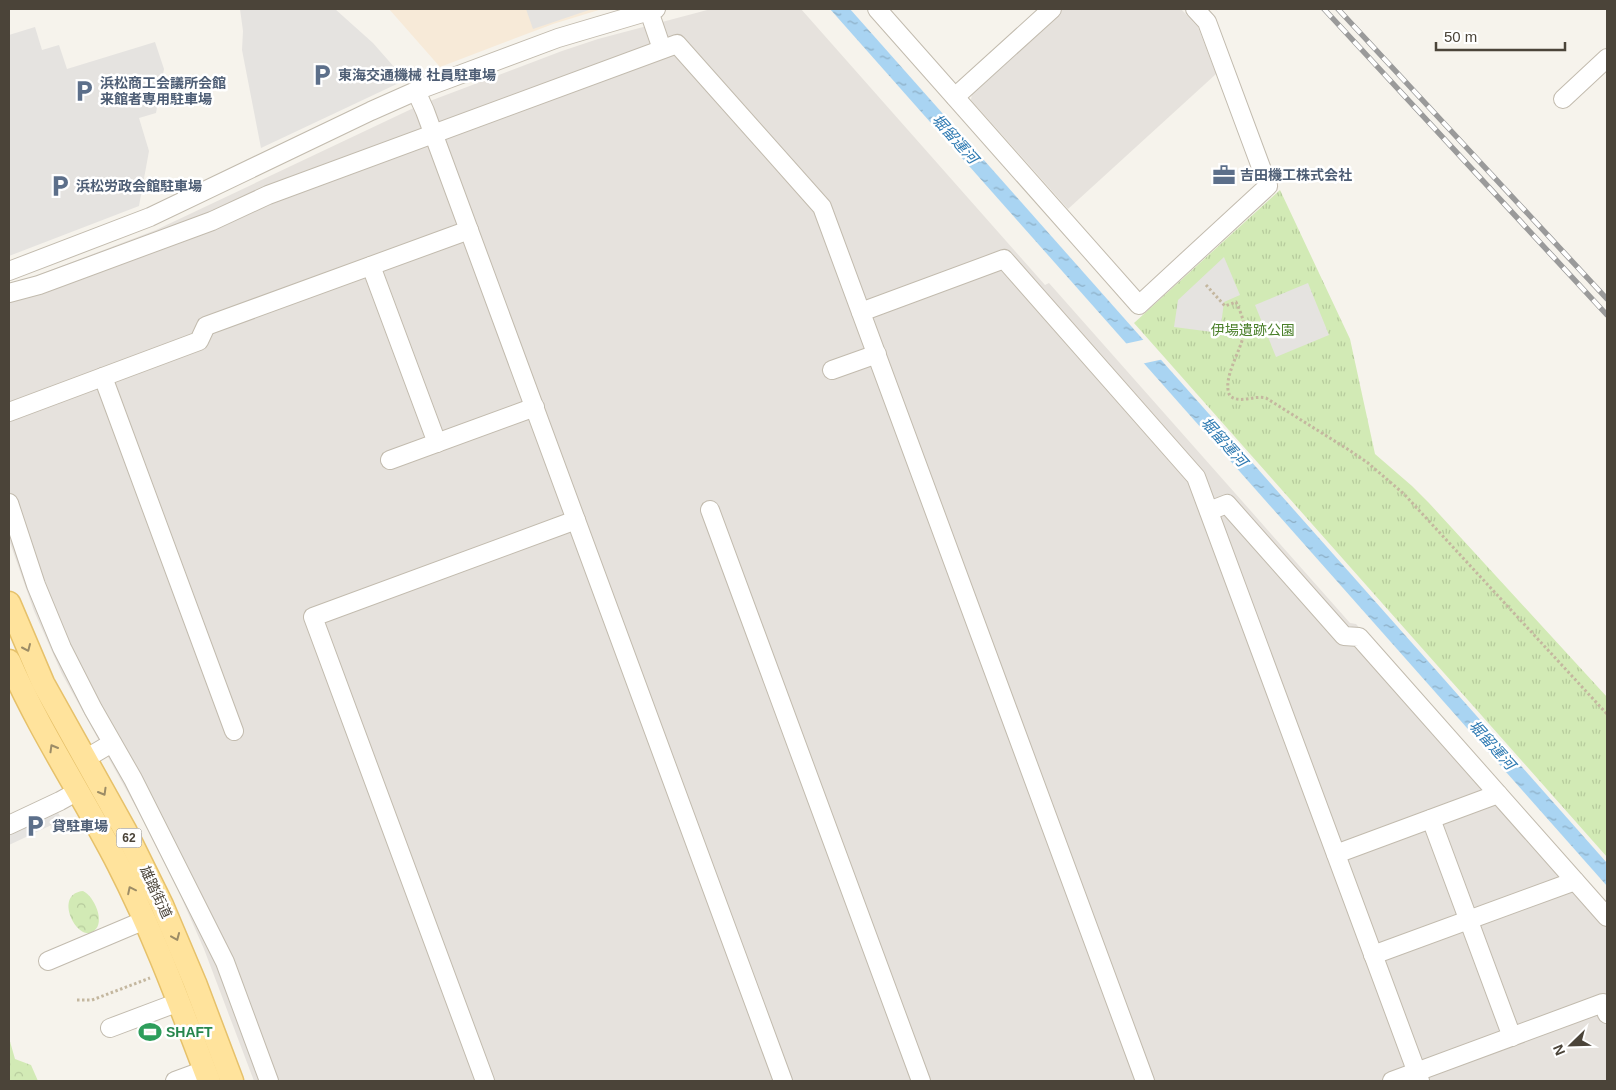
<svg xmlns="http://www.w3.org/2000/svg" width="1616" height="1090" font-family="Helvetica,'Noto Sans JP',sans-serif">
  <defs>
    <pattern id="forest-crowns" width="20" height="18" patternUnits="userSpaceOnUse" patternTransform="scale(1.25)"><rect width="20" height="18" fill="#d2eab5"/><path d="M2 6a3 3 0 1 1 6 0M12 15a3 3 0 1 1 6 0" fill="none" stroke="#b6ca9c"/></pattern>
    <pattern id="park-tufts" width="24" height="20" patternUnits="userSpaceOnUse" patternTransform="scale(1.25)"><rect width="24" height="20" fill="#d2eab5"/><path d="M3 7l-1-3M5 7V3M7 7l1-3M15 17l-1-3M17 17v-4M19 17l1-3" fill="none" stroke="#b6ca9c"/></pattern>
    <pattern id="water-ripples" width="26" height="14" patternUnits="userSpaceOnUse" patternTransform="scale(1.25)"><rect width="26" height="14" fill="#a9d4f2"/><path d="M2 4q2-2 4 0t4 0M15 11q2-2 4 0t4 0" fill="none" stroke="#8caec5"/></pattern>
  </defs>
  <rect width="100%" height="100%" fill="#f6f3ec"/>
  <polygon fill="#f7ead8" points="389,9 602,9 553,24 440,67"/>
  <g fill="#e6e2dd">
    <polygon points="711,9 801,9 1045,285 1049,283 1350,623 1356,624 1607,907 1607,1081 254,1081 204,949 181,897 143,820 62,674 34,611 9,540 9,286 156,230 422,104 562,51 598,39"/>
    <polygon points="1063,9 1181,9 1198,27 1216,74 1068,209 971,100 972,93"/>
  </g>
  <g fill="url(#forest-crowns)">
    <path d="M83,891c11,5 23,31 11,40 -16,13 -42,-37 -11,-40z"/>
    <polygon points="9,1038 15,1059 31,1065 38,1081 9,1081"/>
  </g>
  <polygon fill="url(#park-tufts)" points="1280,190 1350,339 1375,454 1412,486 1429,503 1607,697 1607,857 1134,323"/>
  <g fill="#e5e3e0">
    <polygon points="240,9 335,9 373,43 395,68 401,82 261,148 242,50 243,31"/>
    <polygon points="526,9 592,9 533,29"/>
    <polygon points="35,27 42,50 59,45 67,69 155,42 164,69 156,113 139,118 149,151 139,206 9,256 9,35"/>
    <polygon points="1224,257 1240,295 1224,302 1220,333 1174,327 1178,300"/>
    <polygon points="1308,283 1329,335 1276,357 1255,305"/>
    <polygon points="56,809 62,820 9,845 9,831"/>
  </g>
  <polygon fill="url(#water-ripples)" points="830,9 850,9 1607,863 1607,886"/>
  <polygon fill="#f6f3ec" points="1147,339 1164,359 1141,364 1124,344"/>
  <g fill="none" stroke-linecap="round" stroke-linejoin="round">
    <defs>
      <g id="minor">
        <polyline points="877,9 1139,305 1268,186 1207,22 1195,9"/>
        <polyline points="649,11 662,49"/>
        <polyline points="416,91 425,111 783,1081"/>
        <polyline points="955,97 1052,9"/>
        <polyline points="1563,99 1607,58"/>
        <polyline points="371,266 437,443"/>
        <polyline points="9,271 150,217 371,111 416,91 558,38 656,9"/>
        <polyline points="9,293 39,285 212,221 268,195 677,44 822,207 1145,1081"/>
        <polyline points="861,312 1004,259 1196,477 1420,1081"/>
        <polyline points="832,370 877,354"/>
        <polyline points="103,377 234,731"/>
        <polyline points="9,412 199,341 206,326 469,230"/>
        <polyline points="390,460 535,407"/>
        <polyline points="9,503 36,585 62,648 93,709 133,779 225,962 269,1081"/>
        <polyline points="710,510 921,1081"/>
        <polyline points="1209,511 1227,504 1344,636 1359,637 1607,917"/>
        <polyline points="85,759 112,743"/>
        <polyline points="1431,819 1512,1037"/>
        <polyline points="9,825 60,801 78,791"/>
        <polyline points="1336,854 1498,794"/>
        <polyline points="1373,955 1575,881"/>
        <polyline points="48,961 145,920"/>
        <polyline points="110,1028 179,1002"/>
        <polyline points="175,1081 205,1070"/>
        <polyline points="485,1081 313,617 576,520"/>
        <polyline points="1392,1081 1603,1003 1607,1014"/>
      </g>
      <g id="major">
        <polyline points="9,603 43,683 125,830 162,905 195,983 232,1081"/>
        <path d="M9,661c31,71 74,135 109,203 36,70 63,144 91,217"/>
      </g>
    </defs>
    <use href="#minor" stroke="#c2bbae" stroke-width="20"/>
    <use href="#major" stroke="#e6c16a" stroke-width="25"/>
    <g stroke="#c4b79f" stroke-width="3" stroke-dasharray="2.5 2.5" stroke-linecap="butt">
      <path d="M1206,285l19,21 11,-4c4,9 9,19 8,30 -2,18 -23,47 -14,64 11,8 23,-1 36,2l83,52 19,13 36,31 203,220"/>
      <polyline points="77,1000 92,1000 150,978"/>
    </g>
    <use href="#minor" stroke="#fff" stroke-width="18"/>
    <use href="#major" stroke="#ffe39c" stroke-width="22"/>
    <defs>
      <g id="rail">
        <polyline points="1324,9 1607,315"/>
        <polyline points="1338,9 1607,299"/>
      </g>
    </defs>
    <use href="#rail" stroke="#9a9a9a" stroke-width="5.5"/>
    <use href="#rail" stroke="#fff" stroke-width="4" stroke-dasharray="11" stroke-linecap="butt"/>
  </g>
  <defs><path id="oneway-chevron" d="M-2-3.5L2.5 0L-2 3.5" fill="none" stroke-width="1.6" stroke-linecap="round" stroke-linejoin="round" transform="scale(1.25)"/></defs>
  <g stroke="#9c8c66">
    <use href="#oneway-chevron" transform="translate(27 648) rotate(66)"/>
    <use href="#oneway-chevron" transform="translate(53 748) rotate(-120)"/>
    <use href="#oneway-chevron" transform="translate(103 792) rotate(60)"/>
    <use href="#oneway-chevron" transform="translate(131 890) rotate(-116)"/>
    <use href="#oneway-chevron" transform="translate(176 937) rotate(67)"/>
  </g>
  <defs>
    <symbol id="parking-bare" viewBox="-9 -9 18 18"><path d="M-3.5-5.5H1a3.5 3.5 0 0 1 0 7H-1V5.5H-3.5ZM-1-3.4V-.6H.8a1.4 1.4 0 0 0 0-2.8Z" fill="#5c6f8a" stroke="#fff" stroke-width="2.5" paint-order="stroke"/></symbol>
    <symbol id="office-bare" viewBox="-9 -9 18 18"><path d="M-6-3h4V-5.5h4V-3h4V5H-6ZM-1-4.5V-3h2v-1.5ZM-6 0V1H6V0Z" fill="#5c6f8a" stroke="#fff" stroke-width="2.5" paint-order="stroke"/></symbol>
    <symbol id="stadium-bare" viewBox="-9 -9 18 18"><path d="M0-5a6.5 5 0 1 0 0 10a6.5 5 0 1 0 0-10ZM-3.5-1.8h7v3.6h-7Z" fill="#2e9e5b" stroke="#fff" stroke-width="2.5" paint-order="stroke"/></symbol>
  </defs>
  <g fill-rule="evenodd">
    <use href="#parking-bare" x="306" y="59" width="32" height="32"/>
    <use href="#parking-bare" x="68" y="75" width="32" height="32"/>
    <use href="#office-bare" x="1208" y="159" width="32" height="32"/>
    <use href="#parking-bare" x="44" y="170" width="32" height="32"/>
    <use href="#parking-bare" x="19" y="810" width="32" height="32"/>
    <use href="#stadium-bare" x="134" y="1016" width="32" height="32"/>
  </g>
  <g text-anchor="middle" stroke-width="5" stroke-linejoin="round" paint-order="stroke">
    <rect fill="#fff" stroke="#817c74" stroke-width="1" x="116.5" y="828.5" width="25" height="19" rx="4"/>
    <g font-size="12" font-weight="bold" fill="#4b4439">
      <text x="129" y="842">62</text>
    </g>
    <g font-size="14" font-weight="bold" fill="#4e5e75" stroke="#fff" text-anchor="start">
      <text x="338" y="80">東海交通機械 社員駐車場</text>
      <text x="100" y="88">浜松商工会議所会館<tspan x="100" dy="16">来館者専用駐車場</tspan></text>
      <text x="1240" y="180">吉田機工株式会社</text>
      <text x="76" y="191">浜松労政会館駐車場</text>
      <text x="52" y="831">貸駐車場</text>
    </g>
    <g font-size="14" fill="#4a7f2a" stroke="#fff">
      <text x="1253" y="335">伊場遺跡公園</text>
    </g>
    <g font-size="14" fill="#4b4439" stroke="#fff">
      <text transform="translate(156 892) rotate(65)" y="5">雄踏街道</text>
    </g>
    <g font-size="14" font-weight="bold" fill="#27864d" stroke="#fff" text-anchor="start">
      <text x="166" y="1037">SHAFT</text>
    </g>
    <g font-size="15" font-style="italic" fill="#2e7ab2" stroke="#fff">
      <text transform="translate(955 139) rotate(48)" y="5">堀留運河</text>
      <text transform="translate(1224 442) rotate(48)" y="5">堀留運河</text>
      <text transform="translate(1492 745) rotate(48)" y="5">堀留運河</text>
    </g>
  </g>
  <rect width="1616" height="1090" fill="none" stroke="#4b4439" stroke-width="20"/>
  <g transform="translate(1571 1045) rotate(247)" stroke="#ffffff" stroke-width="4" paint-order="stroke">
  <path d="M0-4L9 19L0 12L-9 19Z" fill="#4b4439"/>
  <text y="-8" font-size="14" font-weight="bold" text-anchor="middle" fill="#4b4439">N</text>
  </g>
  <path d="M1436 42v8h129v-8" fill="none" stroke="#4b4439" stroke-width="2.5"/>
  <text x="1444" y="42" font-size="15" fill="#4b4439" stroke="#ffffff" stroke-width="4" paint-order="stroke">50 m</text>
</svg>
